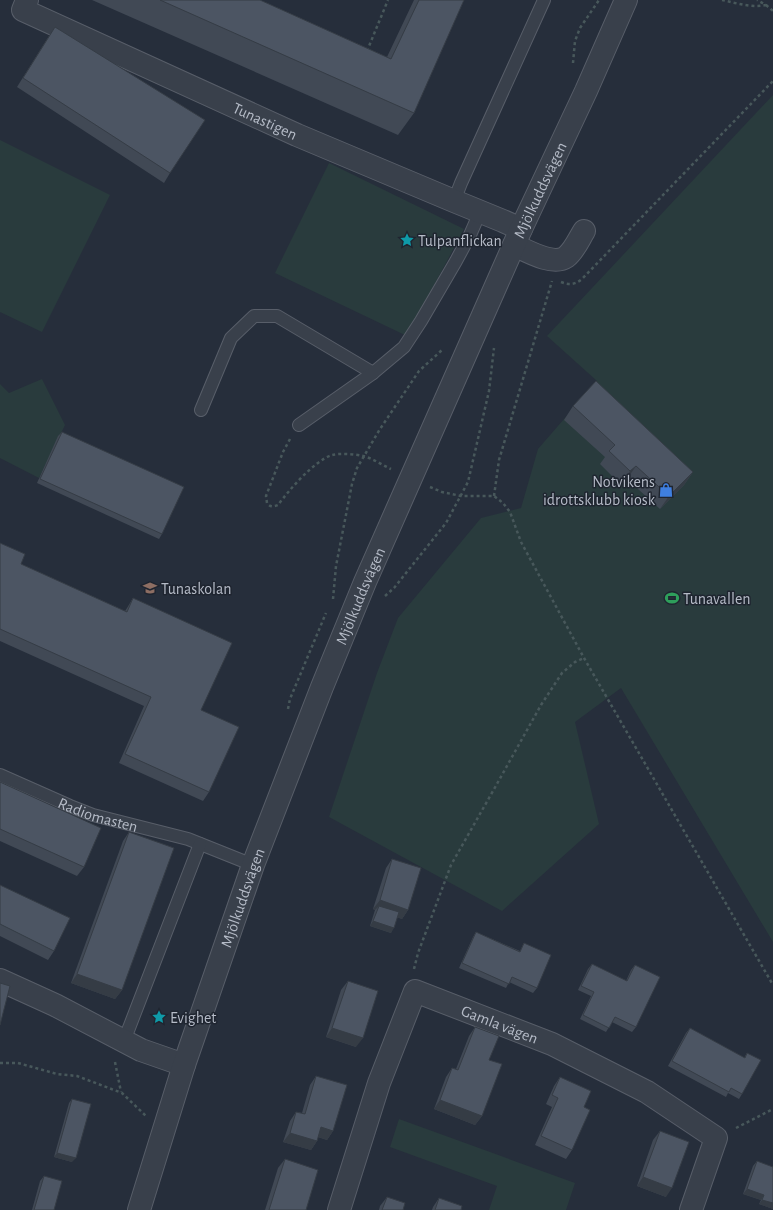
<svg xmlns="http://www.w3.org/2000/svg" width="773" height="1210" font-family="'Alegreya Sans',sans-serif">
  <rect width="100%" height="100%" fill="#262e3b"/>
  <g fill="#293b3d">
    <polygon points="773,95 773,942 621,688 575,722 599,824 502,911 329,817 377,673 398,618 481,518 521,508 538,449 597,381 547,336"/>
    <polygon points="0,140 110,195 42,332 0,312"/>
    <polygon points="329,163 464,229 407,336 275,273"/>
    <polygon points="42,379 65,425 39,478 0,458 0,384 9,393"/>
    <polygon points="399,1119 575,1183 566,1210 489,1210 497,1186 390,1147"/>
  </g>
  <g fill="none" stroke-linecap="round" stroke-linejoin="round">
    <defs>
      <g id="service">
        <polyline points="454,201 461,183 544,0"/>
        <polyline points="201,410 231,338 254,316 277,316 373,373"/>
        <polyline points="299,425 373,373 404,347 421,321 456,261 470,235 480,212"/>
        <path id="s1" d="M0,775l70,31 23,9 95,24 65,26"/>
        <polyline points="124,1041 200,844"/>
      </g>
      <g id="minor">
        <path id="s2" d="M27,0l-4,10 274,125 157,66 49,20 18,8"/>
        <path d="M514,245c13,6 39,21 52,12 8,-6 13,-18 18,-26"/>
        <polyline points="0,980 55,1005 141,1050 184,1065"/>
        <path id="s3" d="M339,1210l40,-127 36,-92 137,53 95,48 69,46 -25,72"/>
      </g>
      <g id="tertiary">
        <path id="s4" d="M139,1210l45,-145 69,-200 69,-178 43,-105 156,-353 65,-138 40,-91"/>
      </g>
    </defs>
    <use href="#service" stroke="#585e69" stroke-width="14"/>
    <use href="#minor" stroke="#585e69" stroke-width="24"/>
    <use href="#tertiary" stroke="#585e69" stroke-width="24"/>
    <g stroke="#48585b" stroke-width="2.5" stroke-dasharray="3 3" stroke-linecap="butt">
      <path d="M722,0c14,3 29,8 44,5l-9,-5"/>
      <polyline points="766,5 773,11"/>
      <polyline points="367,51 388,0"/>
      <polyline points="573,63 575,41 580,28 599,0"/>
      <path d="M561,282c7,3 14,3 21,-3l191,-198"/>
      <path d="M290,439l-7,13 -17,44 1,7c3,4 6,4 11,2 11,-15 36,-44 54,-50 9,-2 22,-1 31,1 9,2 19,9 28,13"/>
      <polyline points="430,487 442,492 461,496 494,496 503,503 510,512 521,542 584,658 773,985"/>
      <polyline points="494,496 499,460 552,281"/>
      <polyline points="385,596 394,588 446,523 468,482 489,391 494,348"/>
      <polyline points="333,599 336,566 352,484 357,468 380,429 419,371 442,350"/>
      <polyline points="288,709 290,699 326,613"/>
      <polyline points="414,969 418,953 451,865 493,791 541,705 562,673 575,662 584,658"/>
      <polyline points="115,1062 121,1092"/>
      <polyline points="0,1063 18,1063 57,1074 77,1076 122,1093 146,1116"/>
      <polyline points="736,1128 773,1109"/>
    </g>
    <use href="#service" stroke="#39404b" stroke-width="12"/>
    <use href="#minor" stroke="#39404b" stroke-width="22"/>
    <use href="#tertiary" stroke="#39404b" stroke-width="22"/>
  </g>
  <g fill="#414955">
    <polygon points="92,0 260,0 387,57 414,0 464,0 414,113 398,135"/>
    <polygon points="55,27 170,173 164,183 17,87 49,36"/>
    <polygon points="573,406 693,472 684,485 660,509 627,479 621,485 600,464 605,457 564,420"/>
    <polygon points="62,432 162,534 159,539 37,483 58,436"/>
    <polygon points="0,543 21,564 125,611 127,608 133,598 201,710 209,792 203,801 119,763 144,706 0,641"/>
    <polygon points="0,782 84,867 77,876 0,841"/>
    <polygon points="129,832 122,990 115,999 71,983 123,841"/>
    <polygon points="392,859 408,910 402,919 397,917 391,933 370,926 375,910 373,909 386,868"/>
    <polygon points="0,885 54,951 48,960 0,936"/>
    <polygon points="476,932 520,951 524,943 537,988 533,993 509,982 506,988 459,968 473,937"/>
    <polygon points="592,964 626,981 631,970 635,965 636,1027 632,1032 612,1022 606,1032 580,1019 591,996 578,990 588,969"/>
    <polygon points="348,981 356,1047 326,1037 341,990"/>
    <polygon points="475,1027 489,1060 482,1116 475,1125 434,1109 446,1077 452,1068 456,1069 469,1036"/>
    <polygon points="690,1028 744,1058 747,1053 742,1094 739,1099 728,1093 726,1097 668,1066 686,1033"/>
    <polygon points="316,1076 333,1131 327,1140 318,1137 317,1141 311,1150 283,1142 290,1121 296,1112 302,1113 310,1085"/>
    <polygon points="560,1077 584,1107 572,1150 566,1159 535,1145 552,1107 546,1104 554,1086"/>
    <polygon points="72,1099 72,1162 54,1157 69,1103"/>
    <polygon points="660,1131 666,1197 637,1186 653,1140"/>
    <polygon points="285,1159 306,1210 265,1210 278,1168"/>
    <polygon points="757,1161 773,1209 759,1204 761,1200 743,1194 753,1166"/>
    <polygon points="44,1176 54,1210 32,1210 40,1181"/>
    <polygon points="387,1197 403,1210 379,1210 380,1206"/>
    <polygon points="439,1198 461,1210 432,1210 433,1207"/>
  </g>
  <g fill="#353c45">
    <polygon points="636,466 627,479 621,485 630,471"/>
    <polygon points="693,472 684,485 660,509 669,496"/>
    <polygon points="380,900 408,910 402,919 377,911 379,906 375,910 373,909"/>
    <polygon points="373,921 394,928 391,933 370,926"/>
    <polygon points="77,974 122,990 115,999 71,983"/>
    <polygon points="332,1028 363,1038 356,1047 326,1037"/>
    <polygon points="440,1100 482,1116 475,1125 434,1109"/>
    <polygon points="321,1127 333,1131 327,1140 315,1136"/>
    <polygon points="290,1133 317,1141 311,1150 283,1142"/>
    <polygon points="57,1153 76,1158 72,1162 54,1157"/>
    <polygon points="643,1177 672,1188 666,1197 637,1186"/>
    <polygon points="747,1189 764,1195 761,1200 743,1194"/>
    <polygon points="762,1200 773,1203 773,1209 759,1204"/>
  </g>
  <g fill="#4c5563" stroke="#353c45">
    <polygon points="160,0 260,0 391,59 419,0 464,0 414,113"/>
    <polygon points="55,27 205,120 170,173 23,78"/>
    <polygon points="596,381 693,472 669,496 636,466 630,471 609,451 615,445 573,406"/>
    <polygon points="62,432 184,487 162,534 40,479"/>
    <polygon points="0,543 25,554 21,564 127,612 133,598 232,643 201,710 239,727 209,792 125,754 151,697 0,629"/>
    <polygon points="0,782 101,828 84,867 0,829"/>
    <polygon points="129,832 174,848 122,990 77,974"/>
    <polygon points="392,859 421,868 408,910 380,900"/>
    <polygon points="0,885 70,918 54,951 0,924"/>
    <polygon points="379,906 399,912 394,928 373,921"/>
    <polygon points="476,932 520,952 524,943 551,955 537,988 512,977 509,984 462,963"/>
    <polygon points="592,964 627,981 635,965 660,977 636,1027 615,1017 609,1028 583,1015 594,992 581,986"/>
    <polygon points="348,981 378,991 363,1038 332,1028"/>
    <polygon points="0,983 10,986 0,1025"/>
    <polygon points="475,1027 499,1036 489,1060 502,1064 482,1116 440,1100 452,1068 458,1070"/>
    <polygon points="690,1028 745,1058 747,1053 761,1060 742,1094 731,1088 729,1092 672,1061"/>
    <polygon points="316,1076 347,1085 333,1131 321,1127 317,1141 290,1133 296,1112 305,1114"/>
    <polygon points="560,1077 591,1091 584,1107 590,1110 572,1150 541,1136 558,1098 552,1095"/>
    <polygon points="72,1099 91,1104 76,1158 57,1153"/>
    <polygon points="660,1131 689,1142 672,1188 643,1177"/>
    <polygon points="285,1159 318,1170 306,1210 269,1210"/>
    <polygon points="757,1161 773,1167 773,1203 762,1200 764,1195 747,1189"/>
    <polygon points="44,1176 62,1181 54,1210 34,1210"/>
    <polygon points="387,1197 405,1203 403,1210 382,1210"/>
    <polygon points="439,1198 462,1206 461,1210 435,1210"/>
  </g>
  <defs>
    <symbol id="sight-bare" viewBox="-9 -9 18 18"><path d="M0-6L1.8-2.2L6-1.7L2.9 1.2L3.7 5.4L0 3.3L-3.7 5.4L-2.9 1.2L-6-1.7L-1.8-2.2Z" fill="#0f9aa8" stroke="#1f2530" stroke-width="2.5" paint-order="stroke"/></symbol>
    <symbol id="shop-bare" viewBox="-9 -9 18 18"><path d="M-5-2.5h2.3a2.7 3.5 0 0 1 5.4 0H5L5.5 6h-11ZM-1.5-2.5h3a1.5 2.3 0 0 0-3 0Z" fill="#3f7fe0" stroke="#1f2530" stroke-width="2.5" paint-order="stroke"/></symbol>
    <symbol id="school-bare" viewBox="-9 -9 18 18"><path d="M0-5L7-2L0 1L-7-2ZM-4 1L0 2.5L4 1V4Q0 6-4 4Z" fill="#8d6e63" stroke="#1f2530" stroke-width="2.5" paint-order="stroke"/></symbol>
    <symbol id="stadium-bare" viewBox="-9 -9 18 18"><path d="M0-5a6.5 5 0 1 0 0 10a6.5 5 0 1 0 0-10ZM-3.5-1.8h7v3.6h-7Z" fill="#2e9e5b" stroke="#1f2530" stroke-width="2.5" paint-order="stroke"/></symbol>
  </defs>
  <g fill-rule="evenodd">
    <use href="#sight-bare" x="397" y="230" width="20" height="20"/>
    <use href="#shop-bare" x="656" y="480" width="20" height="20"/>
    <use href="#school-bare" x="140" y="578" width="20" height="20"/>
    <use href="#stadium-bare" x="662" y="588" width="20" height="20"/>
    <use href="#sight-bare" x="149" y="1007" width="20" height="20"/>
  </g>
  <g text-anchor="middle" stroke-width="3" stroke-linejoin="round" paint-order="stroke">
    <g font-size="16" fill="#b5bbc7" stroke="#1f2530">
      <text dy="6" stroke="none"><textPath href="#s2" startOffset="277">Tunastigen</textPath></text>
      <text dy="6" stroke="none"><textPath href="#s4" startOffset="1097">Mjölkuddsvägen</textPath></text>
      <text dy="6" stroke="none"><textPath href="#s4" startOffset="653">Mjölkuddsvägen</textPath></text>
      <text dy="6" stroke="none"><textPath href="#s1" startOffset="106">Radiomasten</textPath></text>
      <text dy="6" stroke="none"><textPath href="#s4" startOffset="329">Mjölkuddsvägen</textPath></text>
      <text dy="6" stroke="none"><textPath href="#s3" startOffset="323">Gamla vägen</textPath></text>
    </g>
    <g font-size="16" fill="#b5bbc7" stroke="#1f2530" text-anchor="start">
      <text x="418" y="246">Tulpanflickan</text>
      <text x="655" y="487" text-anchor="end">Notvikens<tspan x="655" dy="18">idrottsklubb kiosk</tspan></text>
      <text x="161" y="594">Tunaskolan</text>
      <text x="683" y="604">Tunavallen</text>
      <text x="170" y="1023">Evighet</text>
    </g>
  </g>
</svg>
